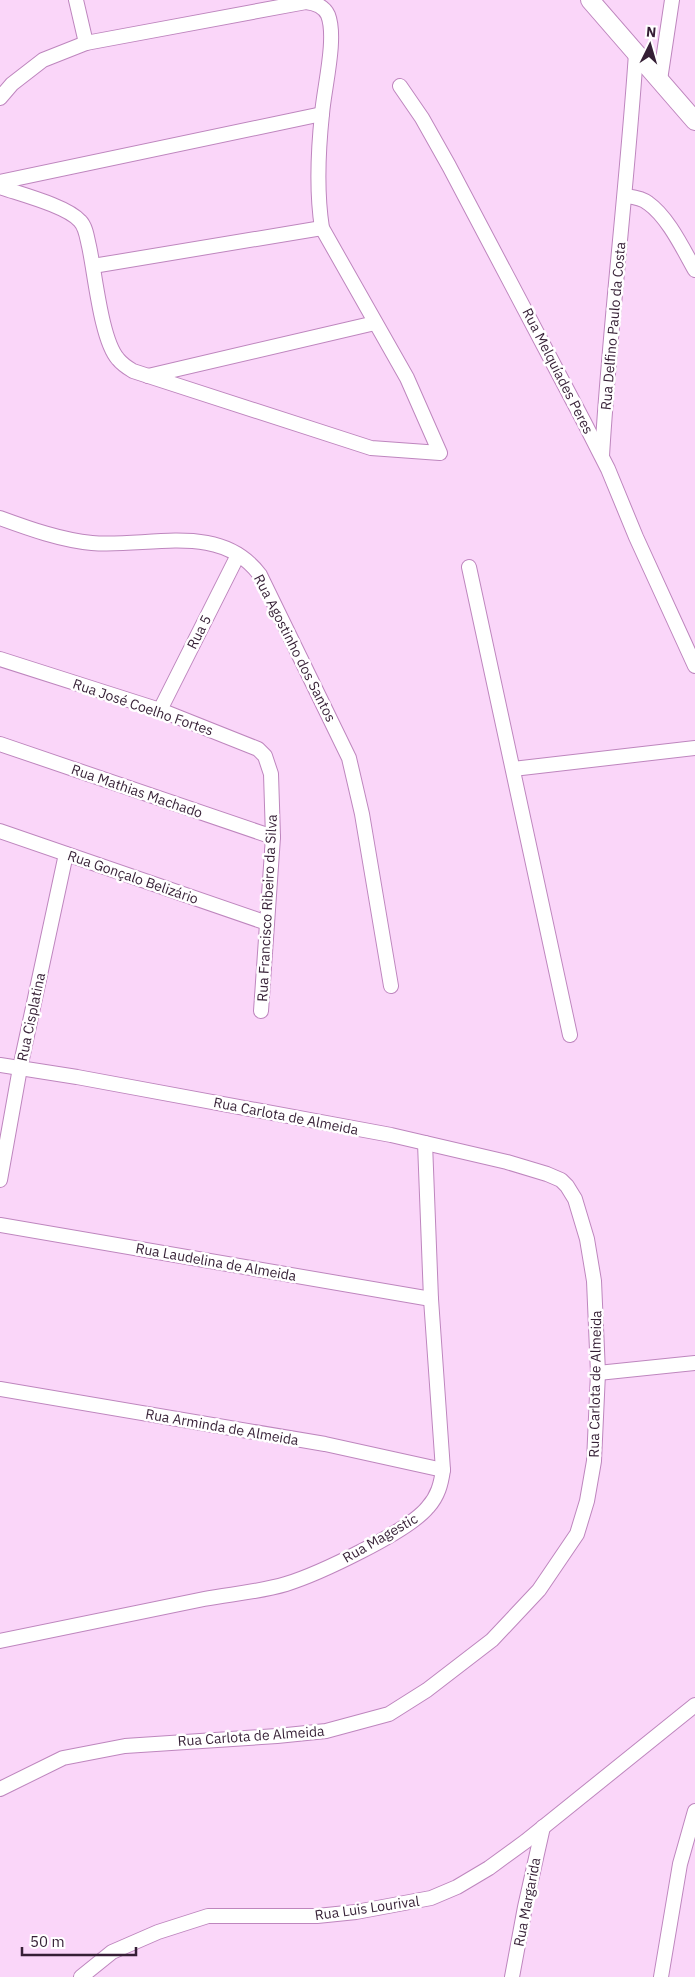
<svg xmlns="http://www.w3.org/2000/svg" width="695" height="1977" font-family="'IBM Plex Sans',sans-serif">
  <rect width="100%" height="100%" fill="#fad6f9"/>
  <g fill="none" stroke-linecap="round" stroke-linejoin="round">
    <defs>
      <g id="minor">
        <polyline points="76,0 86,43"/>
        <polyline points="660,80 672,0"/>
        <polyline points="400,86 422,118 449,166 584,422 608,469 636,537 695,666"/>
        <path d="M0,98l12,-14 31,-24 43,-17 220,-41c8,1 18,4 22,13 9,23 -4,73 -6,99 -4,38 -6,76 0,114l85,150 33,75 -69,-5 -238,-77c-5,-3 -11,-7 -15,-12 -17,-19 -23,-86 -29,-113 -2,-8 -3,-19 -9,-25 -13,-15 -60,-27 -80,-34"/>
        <polyline points="0,182 322,114"/>
        <path d="M626,196c7,1 16,2 22,7 20,14 35,46 47,67"/>
        <polyline points="93,266 322,228"/>
        <polyline points="148,376 375,323"/>
        <path d="M602,456c8,-134 25,-268 34,-403"/>
        <path d="M0,518c30,11 61,22 92,25 56,5 128,-22 168,32l89,183 13,56 29,172"/>
        <polyline points="469,567 570,1035"/>
        <polyline points="0,659 160,710 258,749 265,756 271,774 273,837 261,1011"/>
        <polyline points="160,710 238,555"/>
        <polyline points="0,744 273,837"/>
        <polyline points="513,769 695,748"/>
        <polyline points="0,831 267,923"/>
        <polyline points="0,1065 77,1077 391,1135 507,1162 547,1174 561,1180 567,1186 575,1199 587,1239 594,1281 598,1373 594,1461 587,1501 577,1534 539,1590 492,1640 427,1690 389,1714 326,1731 277,1736 125,1746 63,1758 0,1789"/>
        <polyline points="0,1180 20,1068 66,854"/>
        <polyline points="0,1225 431,1299"/>
        <polyline points="598,1373 695,1363"/>
        <polyline points="0,1389 325,1444 443,1470"/>
        <path d="M0,1641c68,-14 136,-28 204,-42 27,-5 55,-7 82,-15 32,-10 122,-52 142,-77 10,-11 13,-23 15,-37l-12,-171 -6,-156"/>
        <polyline points="81,1977 112,1952 158,1932 208,1916 317,1916 356,1912 431,1898 457,1887 489,1868 526,1841 695,1705"/>
        <polyline points="512,1977 525,1907 543,1827"/>
        <polyline points="661,1977 680,1864 695,1811"/>
      </g>
      <polyline id="tertiary" points="590,0 695,121"/>
    </defs>
    <use href="#minor" stroke="#be86be" stroke-width="16"/>
    <use href="#tertiary" stroke="#be86be" stroke-width="20"/>
    <use href="#minor" stroke="#fff" stroke-width="14"/>
    <use href="#tertiary" stroke="#fff" stroke-width="18"/>
  </g>
  <g text-anchor="middle" stroke-width="5" stroke-linejoin="round" paint-order="stroke">
    <g font-size="14" fill="#351f35" stroke="#fff">
      <text transform="translate(613 326) rotate(-85)" y="5">Rua Delfino Paulo da Costa</text>
      <text transform="translate(558 371) rotate(63)" y="5">Rua Melquíades Peres</text>
      <text transform="translate(199 632) rotate(-63)" y="5">Rua 5</text>
      <text transform="translate(295 648) rotate(63)" y="5">Rua Agostinho dos Santos</text>
      <text transform="translate(143 707) rotate(19)" y="5">Rua José Coelho Fortes</text>
      <text transform="translate(137 791) rotate(19)" y="5">Rua Mathias Machado</text>
      <text transform="translate(133 877) rotate(19)" y="5">Rua Gonçalo Belizário</text>
      <text transform="translate(267 908) rotate(-87)" y="5">Rua Francisco Ribeiro da Silva</text>
      <text transform="translate(31 1017) rotate(-78)" y="5">Rua Cisplatina</text>
      <text transform="translate(286 1116) rotate(11)" y="5">Rua Carlota de Almeida</text>
      <text transform="translate(216 1262) rotate(10)" y="5">Rua Laudelina de Almeida</text>
      <text transform="translate(595 1384) rotate(-89)" y="5">Rua Carlota de Almeida</text>
      <text transform="translate(222 1427) rotate(10)" y="5">Rua Arminda de Almeida</text>
      <text transform="translate(380 1538) rotate(-30)" y="5">Rua Magestic</text>
      <text transform="translate(251 1736) rotate(-4)" y="5">Rua Carlota de Almeida</text>
      <text transform="translate(527 1902) rotate(-79)" y="5">Rua Margarida</text>
      <text transform="translate(367 1908) rotate(-8)" y="5">Rua Luis Lourival</text>
    </g>
  </g>
  <g transform="translate(650 45) rotate(5)" stroke="#ffffff" stroke-width="4" paint-order="stroke">
  <path d="M0-4L9 19L0 12L-9 19Z" fill="#351f35"/>
  <text y="-8" font-size="14" font-weight="bold" text-anchor="middle" fill="#351f35">N</text>
  </g>
  <path d="M22 1947v8h114v-8" fill="none" stroke="#351f35" stroke-width="2.5"/>
  <text x="30" y="1947" font-size="15" fill="#351f35" stroke="#ffffff" stroke-width="4" paint-order="stroke">50 m</text>
</svg>
